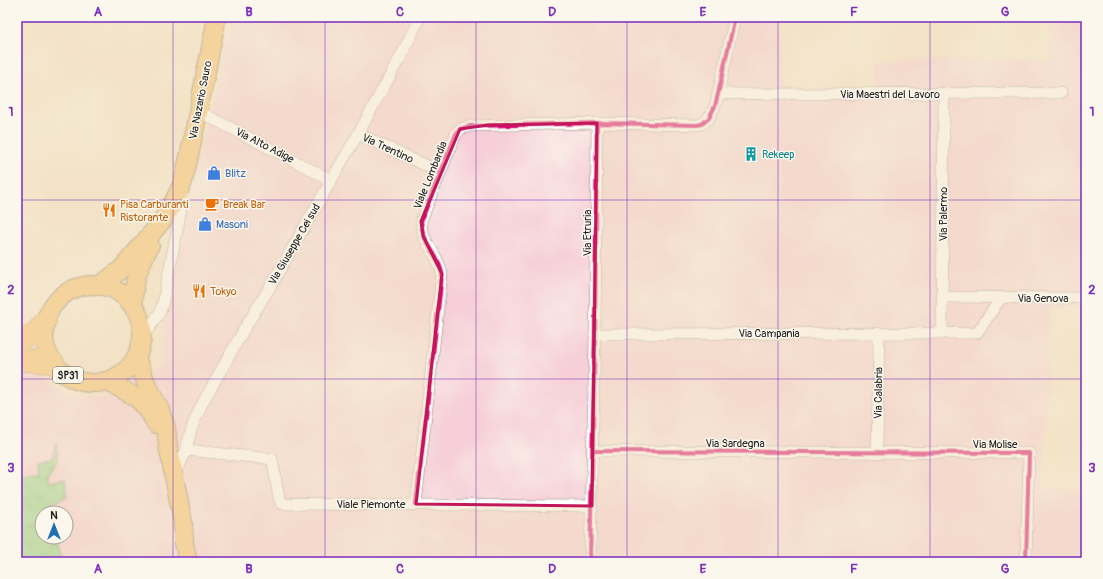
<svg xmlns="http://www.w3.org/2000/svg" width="1103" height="579" font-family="Pangolin,sans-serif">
  <defs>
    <pattern id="grass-tufts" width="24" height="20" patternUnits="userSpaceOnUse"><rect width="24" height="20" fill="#91d58d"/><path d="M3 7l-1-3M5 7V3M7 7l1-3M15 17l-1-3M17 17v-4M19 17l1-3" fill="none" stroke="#7cb679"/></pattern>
  </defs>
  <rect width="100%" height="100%" fill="#fbf7ec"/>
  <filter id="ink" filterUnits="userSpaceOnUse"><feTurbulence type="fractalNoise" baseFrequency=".025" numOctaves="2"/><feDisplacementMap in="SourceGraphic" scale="8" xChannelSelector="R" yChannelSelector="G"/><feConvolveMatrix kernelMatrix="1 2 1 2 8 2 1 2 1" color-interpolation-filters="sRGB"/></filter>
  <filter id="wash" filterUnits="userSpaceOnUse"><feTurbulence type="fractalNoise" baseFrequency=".012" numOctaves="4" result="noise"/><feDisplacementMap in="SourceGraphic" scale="16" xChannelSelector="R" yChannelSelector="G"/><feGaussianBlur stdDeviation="0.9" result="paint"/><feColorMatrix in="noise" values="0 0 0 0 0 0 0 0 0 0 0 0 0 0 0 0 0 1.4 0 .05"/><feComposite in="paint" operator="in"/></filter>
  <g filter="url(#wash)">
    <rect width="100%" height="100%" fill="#f3e2c5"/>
    <path fill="#f6cfd8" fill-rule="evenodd" d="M230,17h549l1,71h98v-27l174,-1 -2,-43h36v291h-37l-5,181 42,1v72h-1069v-187l22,-2 19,13 20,9 15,2 19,-2 48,-28 5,-47 24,-121zM42,513h24v24h-24z"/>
    <polygon fill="url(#grass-tufts)" stroke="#567854" points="56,443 58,460 47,474 48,482 65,479 68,496 52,503 54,513 42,513 42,537 57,537 61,558 41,562 17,562 17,474 39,472 38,460 52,458"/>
  </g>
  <g filter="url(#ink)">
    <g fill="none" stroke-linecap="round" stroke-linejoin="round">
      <defs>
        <g id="street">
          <polyline points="718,94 1061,93"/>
          <polyline points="198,111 331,180"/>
          <polyline points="358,134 440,172"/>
          <polyline points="943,297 1086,298"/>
          <polyline points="942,333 944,94"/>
          <polyline points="595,334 977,333 1001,298"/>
          <polyline points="142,339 160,312 163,302 182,205 182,191"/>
          <polyline points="186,450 272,459 279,498 281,503 286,504 592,506"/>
          <polyline points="593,451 1029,453 1026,562"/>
          <polyline points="877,453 879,333"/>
          <polyline points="174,471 180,465 186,450 192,427 202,404 246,326 270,287 358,134 402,54 420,17"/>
          <path d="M416,504l26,-230c-3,-21 -20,-29 -21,-53l35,-87 4,-5 10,-3 127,-3"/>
          <polyline points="590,562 595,334 597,123 697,125 702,124 709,118 715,106 718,94 735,17"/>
        </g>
        <g id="primary">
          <circle cx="93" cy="334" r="49"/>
          <polyline points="99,286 119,271 125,265 162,221 174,201 183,182 190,152 217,17"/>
          <path d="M133,307c0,-27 5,-38 17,-62"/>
          <polyline points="136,357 147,385 160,410 166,428 168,446 183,522 184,543 188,562"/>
          <path d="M105,381c27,13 37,16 51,43"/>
        </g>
        <g id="highway">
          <polyline points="17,344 36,332 46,320"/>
          <polyline points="17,360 54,363"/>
        </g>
      </defs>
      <use href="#street" stroke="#887f70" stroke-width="12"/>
      <use href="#primary" stroke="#887f70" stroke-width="20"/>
      <use href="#highway" stroke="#887f70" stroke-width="22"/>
      <use href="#street" stroke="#fff" stroke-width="11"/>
      <use href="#primary" stroke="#f5c16b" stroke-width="18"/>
      <use href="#highway" stroke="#f5c16b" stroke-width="21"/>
      <defs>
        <g id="cycleway">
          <polyline points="593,451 1029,453 1026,562"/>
          <path d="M416,504l26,-230c-3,-21 -20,-29 -21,-53l35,-87 4,-5 10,-3 127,-3"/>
          <polyline points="590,562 595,334 597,123 697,125 702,124 709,118 715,106 718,94 735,17"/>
        </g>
      </defs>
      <use href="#cycleway" stroke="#fbf7ec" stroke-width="6"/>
      <use href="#cycleway" stroke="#d6006c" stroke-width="4"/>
    </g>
  </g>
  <path d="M0 0H1103V579H0ZM597,123l-5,383 -176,-2 26,-230 -19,-38 -2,-15 39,-92 28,-4z" fill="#f3e2c5" fill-opacity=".55" fill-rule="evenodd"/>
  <path fill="none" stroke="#c2185b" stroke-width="3" stroke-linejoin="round" d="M597,123l-5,383 -176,-2 26,-230 -19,-38 -2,-15 39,-92 28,-4z"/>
  <path fill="none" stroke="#7b2cbf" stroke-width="1" stroke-opacity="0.55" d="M173,17v545M325,17v545M476,17v545M627,17v545M778,17v545M930,17v545M17,200h1069M17,379h1069"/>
  <defs>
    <symbol id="building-bare" viewBox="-9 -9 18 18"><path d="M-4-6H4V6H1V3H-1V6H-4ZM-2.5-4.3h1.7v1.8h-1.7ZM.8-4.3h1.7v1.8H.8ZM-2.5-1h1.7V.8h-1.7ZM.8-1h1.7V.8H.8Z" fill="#0f9aa8" stroke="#fbf7ec" stroke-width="2.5" paint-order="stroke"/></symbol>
    <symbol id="shop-bare" viewBox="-9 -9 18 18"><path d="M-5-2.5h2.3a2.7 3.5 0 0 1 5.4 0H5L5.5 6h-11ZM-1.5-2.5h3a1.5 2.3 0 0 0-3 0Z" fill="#3f7fe0" stroke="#fbf7ec" stroke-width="2.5" paint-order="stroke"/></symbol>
    <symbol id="cafe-bare" viewBox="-9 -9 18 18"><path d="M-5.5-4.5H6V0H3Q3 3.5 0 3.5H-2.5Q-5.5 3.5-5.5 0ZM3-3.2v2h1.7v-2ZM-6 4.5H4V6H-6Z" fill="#e8710a" stroke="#fbf7ec" stroke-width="2.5" paint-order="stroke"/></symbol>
    <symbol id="restaurant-bare" viewBox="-9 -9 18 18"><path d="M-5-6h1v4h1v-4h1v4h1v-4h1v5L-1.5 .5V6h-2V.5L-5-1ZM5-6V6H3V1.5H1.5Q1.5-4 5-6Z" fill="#e8710a" stroke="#fbf7ec" stroke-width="2.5" paint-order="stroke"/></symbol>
  </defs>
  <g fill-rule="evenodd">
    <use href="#building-bare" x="741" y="144" width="20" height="20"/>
    <use href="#shop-bare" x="204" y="163" width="20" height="20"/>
    <use href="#cafe-bare" x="202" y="194" width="20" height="20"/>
    <use href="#restaurant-bare" x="99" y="200" width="20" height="20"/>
    <use href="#shop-bare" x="195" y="214" width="20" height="20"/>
    <use href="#restaurant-bare" x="189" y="281" width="20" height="20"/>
  </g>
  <g text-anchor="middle" stroke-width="3" stroke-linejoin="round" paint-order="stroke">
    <rect fill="#fbf7ec" stroke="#5f5e5a" stroke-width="1" x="53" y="367" width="30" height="16" rx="3"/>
    <g font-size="10" font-weight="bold" fill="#1c1c1c">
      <text x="68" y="379">SP31</text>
    </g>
    <g font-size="11" fill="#1c1c1c" stroke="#fbf7ec">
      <text x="890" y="98">Via Maestri del Lavoro</text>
      <text transform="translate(200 100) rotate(-79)" y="4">Via Nazario Sauro</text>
      <text transform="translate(265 145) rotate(27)" y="4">Via Alto Adige</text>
      <text transform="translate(388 148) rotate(25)" y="4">Via Trentino</text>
      <text transform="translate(430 175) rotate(-68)" y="4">Viale Lombardia</text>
      <text transform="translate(943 214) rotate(-90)" y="4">Via Palermo</text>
      <text transform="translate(587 233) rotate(-90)" y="4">Via Etruria</text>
      <text transform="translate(294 244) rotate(-60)" y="4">Via Giuseppe Cei sud</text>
      <text x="1043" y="302">Via Genova</text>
      <text x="769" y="337">Via Campania</text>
      <text transform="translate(878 393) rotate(-89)" y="4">Via Calabria</text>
      <text x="735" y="447">Via Sardegna</text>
      <text x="995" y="448">Via Molise</text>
      <text x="371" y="508">Viale Piemonte</text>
    </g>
    <g font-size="11" fill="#0d838f" stroke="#fbf7ec" text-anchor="start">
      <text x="762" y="158">Rekeep</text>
    </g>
    <g font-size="11" fill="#366cbe" stroke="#fbf7ec" text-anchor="start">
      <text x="225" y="177">Blitz</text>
      <text x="216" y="228">Masoni</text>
    </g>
    <g font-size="11" fill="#c56008" stroke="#fbf7ec" text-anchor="start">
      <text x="120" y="208">Pisa Carburanti<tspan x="120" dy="13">Ristorante</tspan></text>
      <text x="223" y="208">Break Bar</text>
      <text x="210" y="295">Tokyo</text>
    </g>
  </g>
  <rect width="1103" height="579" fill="none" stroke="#fbf7ec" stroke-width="44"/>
  <g transform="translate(54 525)"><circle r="19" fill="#fbf7ec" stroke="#a29f99"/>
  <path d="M0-3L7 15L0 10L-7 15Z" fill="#1f6fb2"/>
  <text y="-6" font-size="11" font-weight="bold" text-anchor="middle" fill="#1c1c1c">N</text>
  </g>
  <rect x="22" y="22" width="1059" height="535" fill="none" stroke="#7b2cbf" stroke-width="1.5"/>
  <g font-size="13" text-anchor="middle" font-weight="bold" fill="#7b2cbf">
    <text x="98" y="16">A</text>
    <text x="249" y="16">B</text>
    <text x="400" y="16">C</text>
    <text x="552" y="16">D</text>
    <text x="703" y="16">E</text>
    <text x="854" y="16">F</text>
    <text x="1005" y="16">G</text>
    <text x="11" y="116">1</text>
    <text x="1092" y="116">1</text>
    <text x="11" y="294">2</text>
    <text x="1092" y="294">2</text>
    <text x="11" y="472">3</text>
    <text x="1092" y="472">3</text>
    <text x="98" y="573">A</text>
    <text x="249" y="573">B</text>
    <text x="400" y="573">C</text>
    <text x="552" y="573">D</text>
    <text x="703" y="573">E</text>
    <text x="854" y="573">F</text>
    <text x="1005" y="573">G</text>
  </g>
</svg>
